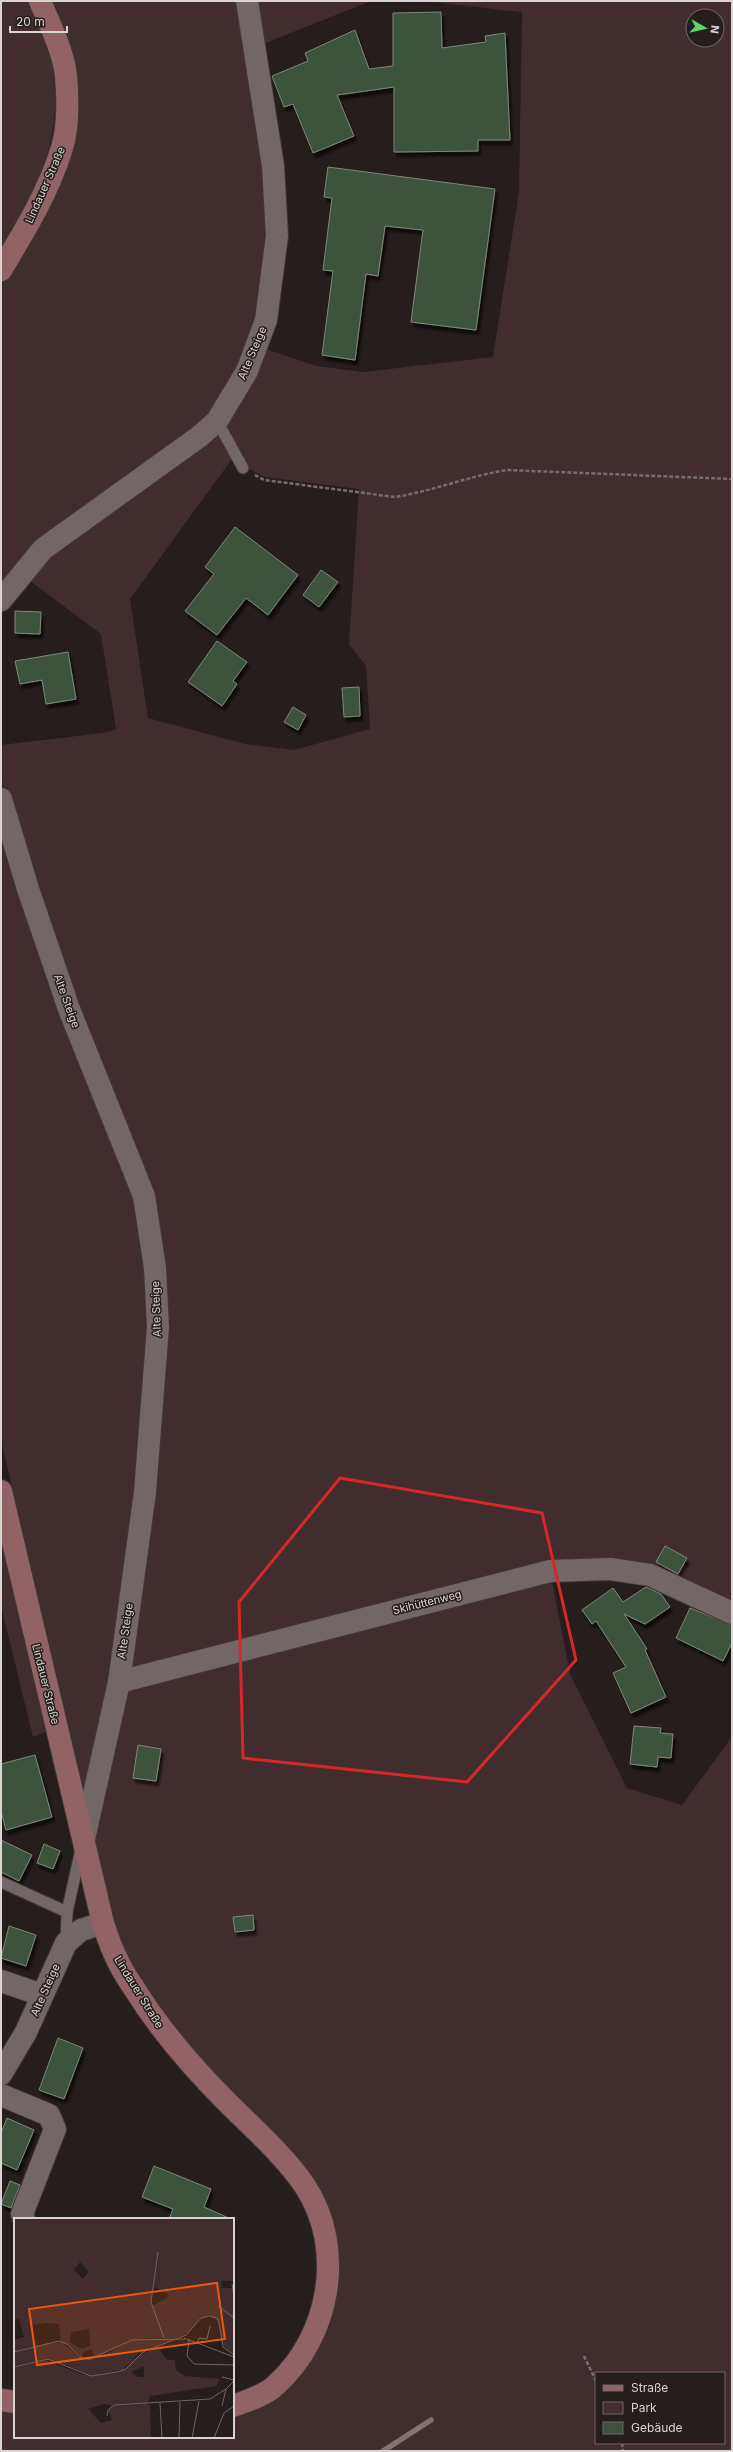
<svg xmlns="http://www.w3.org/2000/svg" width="733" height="2452" font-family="Inter,sans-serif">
  <defs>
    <filter id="shadow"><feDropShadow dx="2.5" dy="4.5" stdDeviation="1" flood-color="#0009"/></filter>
  </defs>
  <rect width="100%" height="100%" fill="#261d1d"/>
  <g fill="#422d2e" fill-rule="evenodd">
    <path d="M1,1h30c5,15 13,30 17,46 22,83 -9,136 -47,207z"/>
    <polygon points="53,1 243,1 268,166 263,318 213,416 1,592 1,285 57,190 73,151 79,111 77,72 68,37"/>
    <polygon points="252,1 371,1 258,46"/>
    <path d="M424,1h308v1616l-81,-39 -100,-3 19,99 57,114 55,17 50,-68v714h-731v-43l14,2v27h218v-24l74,-49 23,-144 -16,-41 -11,-15 -99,-98 -42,-50 -36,-60 -13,-37 -21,-85 31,-149 36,-417 -127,-383 -31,-106v-34l102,-12 13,-4 -15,-95 -76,-57 191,-148 16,30 -102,140 18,119 97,26 49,6 76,-21 -4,-63 -17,-22 10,-155 -95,-12 -20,-11 -23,-44 39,-75 56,19 47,6 130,-15 26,-165 3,-180zM693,16h24v24h-24zM596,2373h128v70h-128z"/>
    <polygon points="1,813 139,1198 152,1269 140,1492 87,1804 1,1440"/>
    <polygon points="1,1529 51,1730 33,1737 1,1606"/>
  </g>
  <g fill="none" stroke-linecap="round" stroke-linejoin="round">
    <polyline stroke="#887071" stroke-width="5.5" points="383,2451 431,2420"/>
  </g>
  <g fill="#3c523d" stroke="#7f877f" filter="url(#shadow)">
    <polygon points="441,12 442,48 486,42 485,36 505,33 510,140 478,140 478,151 394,152 394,87 337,95 354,136 313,153 293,104 284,107 272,76 308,61 305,53 355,30 369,69 393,66 393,13"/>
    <polygon points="328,167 495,189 476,330 411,322 423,230 385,226 378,276 366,274 355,360 322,355 333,271 323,270 332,198 324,197"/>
    <polygon points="235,527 298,575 268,615 246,598 217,635 185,611 214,574 205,567"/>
    <polygon points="321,570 338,582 319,607 303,595"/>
    <polygon points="15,611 41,612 40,634 15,633"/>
    <polygon points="217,641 247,662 233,681 237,684 222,706 188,682"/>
    <polygon points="68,652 76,699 46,704 42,680 20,684 15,661"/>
    <polygon points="359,687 360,716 344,717 342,688"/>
    <polygon points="293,707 306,715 298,730 284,722"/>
    <polygon points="665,1546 687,1558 678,1574 656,1562"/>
    <polygon points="646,1587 661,1594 670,1607 645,1624 624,1614 647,1649 645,1650 666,1697 631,1713 613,1673 626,1667 596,1621 592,1624 582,1610 613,1588 623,1602"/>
    <polygon points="690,1608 732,1625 732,1643 723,1661 676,1638"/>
    <polygon points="634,1726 661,1728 660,1733 673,1734 671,1758 658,1757 657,1767 630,1764"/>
    <polygon points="138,1745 161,1749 156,1781 133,1778"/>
    <polygon points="35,1755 52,1817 6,1830 1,1811 1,1764"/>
    <polygon points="1,1840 32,1855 19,1881 1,1872"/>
    <polygon points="44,1844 60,1851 53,1869 37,1863"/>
    <polygon points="253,1915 254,1930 235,1932 233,1917"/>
    <polygon points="9,1926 36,1935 26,1966 1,1958"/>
    <polygon points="58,2038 83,2048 64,2099 39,2090"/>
    <polygon points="7,2118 34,2130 17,2170 1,2163 1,2133"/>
    <polygon points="154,2166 211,2189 204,2207 231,2219 169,2219 173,2209 142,2197"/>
    <polygon points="10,2181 20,2185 11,2208 1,2204"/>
  </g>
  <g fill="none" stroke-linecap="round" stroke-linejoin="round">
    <defs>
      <g id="service">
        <polyline points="217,421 243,468"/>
        <polyline points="1,1882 67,1912"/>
        <polyline points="66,1942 67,1912 81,1849"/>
      </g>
      <g id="minor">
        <polyline points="1,600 43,549 200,436 217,421 247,371 266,320 277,236 273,166 247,1"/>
        <polyline points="1,799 28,889 69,1009 144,1196 155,1268 158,1327 145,1492 119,1682 84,1839"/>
        <polyline points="119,1682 550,1571 610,1569 650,1575 732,1613"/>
        <polyline points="1,1981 42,1995"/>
        <polyline points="1,2074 26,2032 66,1943 81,1930 103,1923"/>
        <polyline points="1,2095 49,2115 55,2129 22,2214 24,2219"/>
      </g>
      <g id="secondary">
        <path d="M1,270c23,-38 48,-79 61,-122 7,-23 6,-49 4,-72 -3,-26 -16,-51 -26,-75"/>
        <path d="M1,1491l102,432c4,12 8,25 14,36 4,10 11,20 17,29 26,42 58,79 93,114 27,27 57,53 78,84 41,63 25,150 -29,199 -10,10 -29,16 -43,21"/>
        <polyline points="1,2400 15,2402"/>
      </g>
    </defs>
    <use href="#service" stroke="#403838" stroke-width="13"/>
    <use href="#minor" stroke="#403838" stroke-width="24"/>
    <use href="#secondary" stroke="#403838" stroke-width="24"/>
    <g stroke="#766e6e" stroke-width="2.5" stroke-dasharray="4 2" stroke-linecap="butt">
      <path d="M255,475l9,5 131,17c38,-6 74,-21 112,-27l225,9"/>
      <polyline points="584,2356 596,2381"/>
      <polyline points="622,2443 623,2451"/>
    </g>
    <use href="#service" stroke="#726666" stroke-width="11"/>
    <use href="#minor" stroke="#726666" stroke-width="22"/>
    <use href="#secondary" stroke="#916366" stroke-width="22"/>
  </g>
  <path fill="none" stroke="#d62828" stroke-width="3" stroke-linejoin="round" d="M340,1478l202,35 34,147 -109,122 -224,-24 -4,-156z"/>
  <g text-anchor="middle" stroke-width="3" stroke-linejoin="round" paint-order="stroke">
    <g font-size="11" fill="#dbd4d4" stroke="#261d1d">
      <text transform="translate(45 185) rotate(-66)" y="4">Lindauer Straße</text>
      <text transform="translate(252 353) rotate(-67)" y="4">Alte Steige</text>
      <text transform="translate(67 1001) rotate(70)" y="4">Alte Steige</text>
      <text transform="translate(156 1309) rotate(-92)" y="4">Alte Steige</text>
      <text transform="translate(427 1602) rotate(-14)" y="4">Skihüttenweg</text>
      <text transform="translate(125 1631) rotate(-82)" y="4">Alte Steige</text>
      <text transform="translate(46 1684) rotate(76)" y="4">Lindauer Straße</text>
      <text transform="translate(45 1990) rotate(-66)" y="4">Alte Steige</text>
      <text transform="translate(139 1992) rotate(58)" y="4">Lindauer Straße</text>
    </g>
  </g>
  <g transform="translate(14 2218)">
    <rect width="220" height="220" fill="#261d1d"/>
    <path d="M0,0h220v137l-12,-11 -3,-23 -10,-6 -9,3 -10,13 -14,7h-33l31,1 -36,15 -12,14 -8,4 -27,3 -43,-17 -34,8v-13l33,-10h16l15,13 10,4 20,-7 23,-13 -37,18 -2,-9 -7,2 -4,6 -13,-13 -7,-2 -2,-18 -13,-1 -13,2v11l5,9 -24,7v-12l10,-3 -5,-18 -5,1zM66,44l9,9 -6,8 -9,-9zM207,63h12v7h-11zM141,69l13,7 -1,4 -15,8 -1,-8zM75,111l1,17 -8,3 -12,-7 1,-10zM155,125l-9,5 1,4 7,8h7l1,10 9,6 35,3 -4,7 -66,10 -3,9h3l1,33h-137v-70l31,-8 39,15 35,-2 20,-18zM128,149h2v10h-6l-7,-5zM90,186l8,2 -4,4 4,10 -11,3 -13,-14z" fill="#422d2e" fill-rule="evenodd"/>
    <path fill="none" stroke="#654546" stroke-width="2" d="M204,88l16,12"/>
    <path fill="none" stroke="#6e6666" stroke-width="1" d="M144,34l-7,50 13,36M218,66l2,12M170,120l50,19M175,122l-2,16 7,8 40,1M183,125l2,-5 8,1 3,-13M0,134l45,-11 8,3 12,12 9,4 44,-20 53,-1M0,149l34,-8 43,17 27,-4 8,-3 17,-17 43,-17 15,-17 8,-2 8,2 2,5 4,24 11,8M208,159l12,3M146,185l2,35M208,188l4,-17M93,198l1,-6 6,-5 96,-6 16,-10 8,-8M165,220l1,-36M178,220l7,-37M200,220l10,-25 10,-7"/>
    <path fill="#e8590c" fill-opacity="0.15" stroke="#e8590c" stroke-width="2" d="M203,65l8,56 -188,26 -8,-56z"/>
    <rect width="220" height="220" fill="none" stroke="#dbd4d4" stroke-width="2"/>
  </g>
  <rect width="733" height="2452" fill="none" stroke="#dbd4d4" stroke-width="4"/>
  <rect x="595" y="2372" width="130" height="72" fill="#261d1d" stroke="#6e6666"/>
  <rect x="603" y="2385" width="20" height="6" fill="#916366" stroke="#6e6666"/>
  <text x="631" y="2392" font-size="12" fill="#dbd4d4">Straße</text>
  <rect x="603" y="2402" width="20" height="12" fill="#422d2e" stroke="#6e6666"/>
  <text x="631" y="2412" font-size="12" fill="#dbd4d4">Park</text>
  <rect x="603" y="2422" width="20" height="12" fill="#3c523d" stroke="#6e6666"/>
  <text x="631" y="2432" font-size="12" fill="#dbd4d4">Gebäude</text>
  <g transform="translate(705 28) rotate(98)"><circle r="19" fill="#261d1d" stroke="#6e6666"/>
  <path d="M0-3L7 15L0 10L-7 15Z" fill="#5dd56d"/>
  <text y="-6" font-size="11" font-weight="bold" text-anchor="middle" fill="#dbd4d4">N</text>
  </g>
  <path d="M10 26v6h57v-6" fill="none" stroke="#dbd4d4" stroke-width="2"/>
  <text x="16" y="26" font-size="12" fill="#dbd4d4" stroke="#261d1d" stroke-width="3" paint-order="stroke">20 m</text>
</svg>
